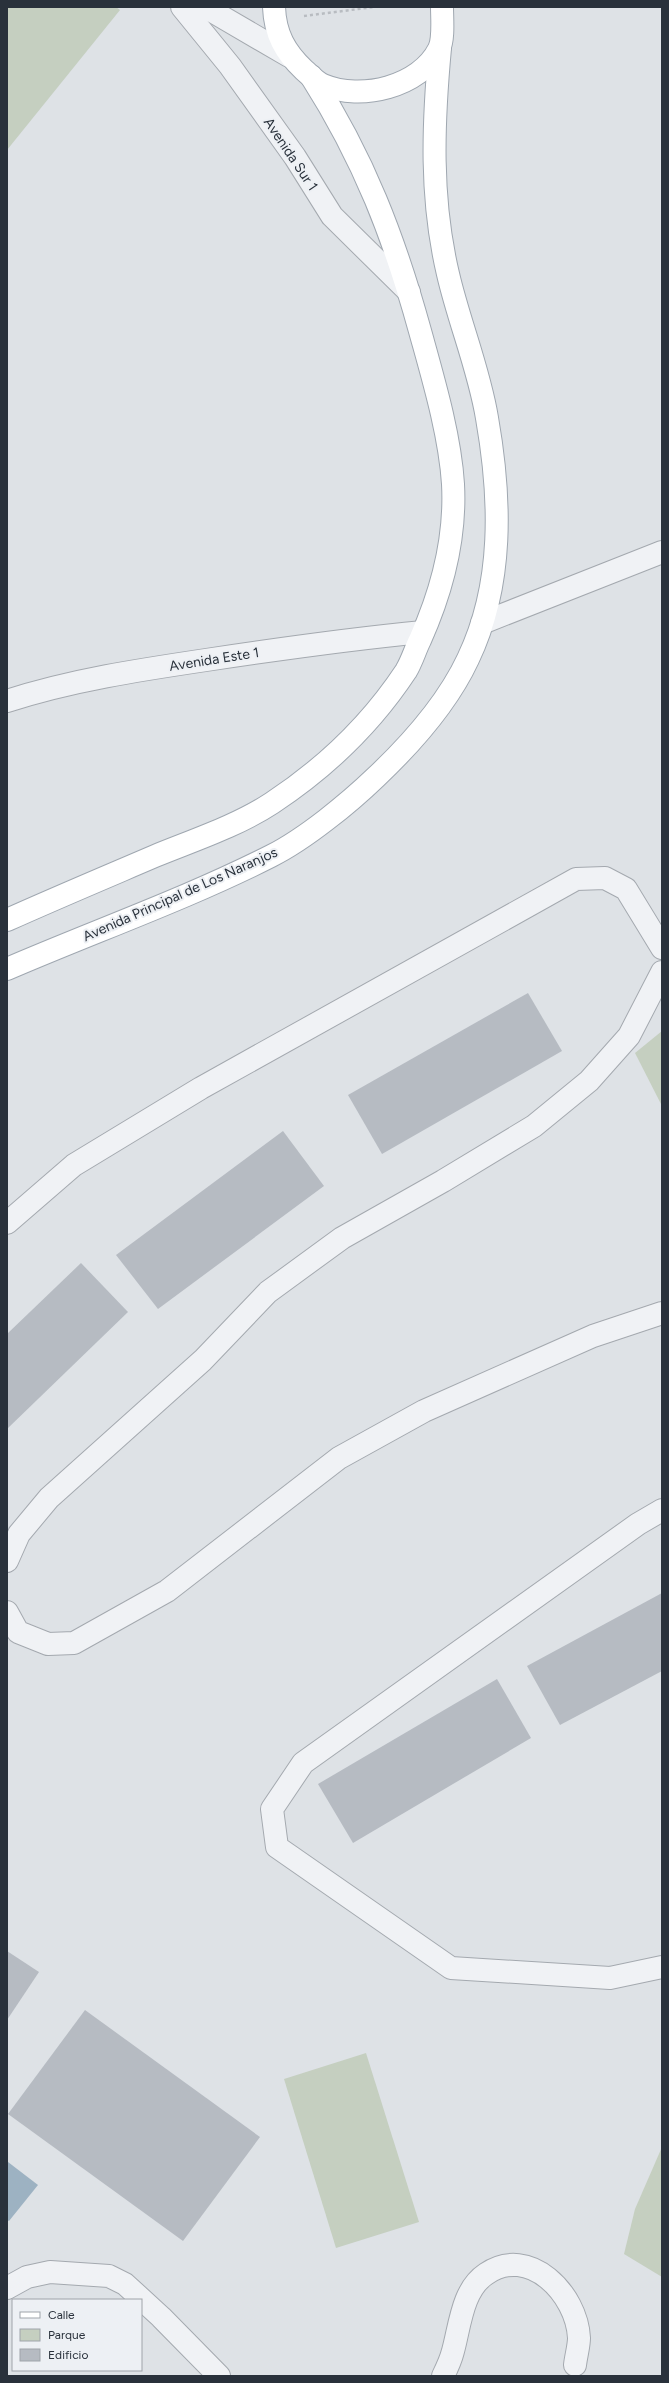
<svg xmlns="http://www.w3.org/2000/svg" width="669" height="2383" font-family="Figtree,sans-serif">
  <rect width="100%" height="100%" fill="#dee2e6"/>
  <g fill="#c5cfc0">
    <polygon points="7,7 116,7 120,10 7,150"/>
    <polygon points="662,1031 662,1106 635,1053"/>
    <polygon points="366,2053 419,2222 336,2248 284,2079"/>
    <polygon points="662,2147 662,2277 624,2254 635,2209"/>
  </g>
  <polygon fill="#9db2c2" points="8,2162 38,2185 9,2221 7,2220"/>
  <g fill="#b6bbc2">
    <polygon points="528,993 562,1051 382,1154 348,1095"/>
    <polygon points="283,1131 324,1186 158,1309 116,1255"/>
    <polygon points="81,1263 128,1312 7,1429 7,1334"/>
    <polygon points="662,1593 662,1671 560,1725 527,1666"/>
    <polygon points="497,1679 531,1738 353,1843 318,1784"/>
    <polygon points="7,1951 39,1972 7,2020"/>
    <polygon points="85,2010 260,2137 183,2241 8,2114"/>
  </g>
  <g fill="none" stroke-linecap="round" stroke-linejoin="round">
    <defs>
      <g id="minor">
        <polyline points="182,7 230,66 295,157 332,216 409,292"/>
        <polyline points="205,7 289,56"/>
        <polyline points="482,623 662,552"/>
        <path d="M7,701c65,-21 132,-31 199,-41 73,-11 144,-21 217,-28"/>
        <polyline points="7,1223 74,1165 201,1088 576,879 605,878 626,889 662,948"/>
        <polyline points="662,1510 638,1524 303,1763 272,1809 277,1847 451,1968 610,1978 662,1967"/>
        <polyline points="7,1561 19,1534 49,1498 203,1360 268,1292 342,1238 443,1181 534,1126 589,1081 629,1036 662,972"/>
        <polyline points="7,1612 18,1632 48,1644 74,1643 167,1591 339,1458 424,1411 593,1336 662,1313"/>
        <polyline points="7,2288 27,2277 50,2272 109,2276 125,2284 161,2317 219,2376"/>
        <path d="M443,2376c4,-8 8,-17 10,-25 7,-25 9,-61 33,-77 43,-30 91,20 93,64 0,8 -3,18 -4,27"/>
      </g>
      <g id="major">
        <path d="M274,7c1,27 11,45 30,63 6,5 12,12 19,15 38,16 97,2 116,-36 5,-10 3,-31 3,-42"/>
        <path d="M7,920c49,-22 99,-43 148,-64 39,-16 82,-30 117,-53 53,-35 99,-79 134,-132 6,-10 9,-21 14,-31 22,-49 36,-101 33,-156 -3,-49 -20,-106 -33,-153 -26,-94 -56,-172 -109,-255"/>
        <path d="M7,969c88,-38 179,-70 264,-113 34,-17 78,-53 105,-79 36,-34 71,-73 92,-118 36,-75 33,-161 19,-241 -8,-49 -28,-96 -39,-144 -18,-76 -15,-150 -8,-226"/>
      </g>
    </defs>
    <use href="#minor" stroke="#a4a9af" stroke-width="24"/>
    <use href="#major" stroke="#9fa7b0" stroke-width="24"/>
    <polyline stroke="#b8bcc1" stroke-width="2.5" stroke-dasharray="3 3" stroke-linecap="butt" points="304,16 374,7"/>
    <use href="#minor" stroke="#f0f2f5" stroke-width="22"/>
    <use href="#major" stroke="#fff" stroke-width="22"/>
  </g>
  <g text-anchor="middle" stroke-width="4" stroke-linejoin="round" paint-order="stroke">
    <g font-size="14" fill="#29313b" stroke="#edf0f4">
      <text transform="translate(291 154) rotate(56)" y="5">Avenida Sur 1</text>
      <text transform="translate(214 659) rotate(-9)" y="5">Avenida Este 1</text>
      <text transform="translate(180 894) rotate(-24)" y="5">Avenida Principal de Los Naranjos</text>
    </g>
  </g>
  <rect width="669" height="2383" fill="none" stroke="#29313b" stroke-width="16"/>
  <rect x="12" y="2299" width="130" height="72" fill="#edf0f4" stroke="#9fa4aa"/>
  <rect x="20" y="2312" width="20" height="6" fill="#ffffff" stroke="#9fa4aa"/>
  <text x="48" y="2319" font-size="12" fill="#29313b">Calle</text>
  <rect x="20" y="2329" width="20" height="12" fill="#c5cfc0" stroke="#9fa4aa"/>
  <text x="48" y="2339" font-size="12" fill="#29313b">Parque</text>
  <rect x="20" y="2349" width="20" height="12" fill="#b6bbc2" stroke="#9fa4aa"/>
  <text x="48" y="2359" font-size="12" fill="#29313b">Edificio</text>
</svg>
